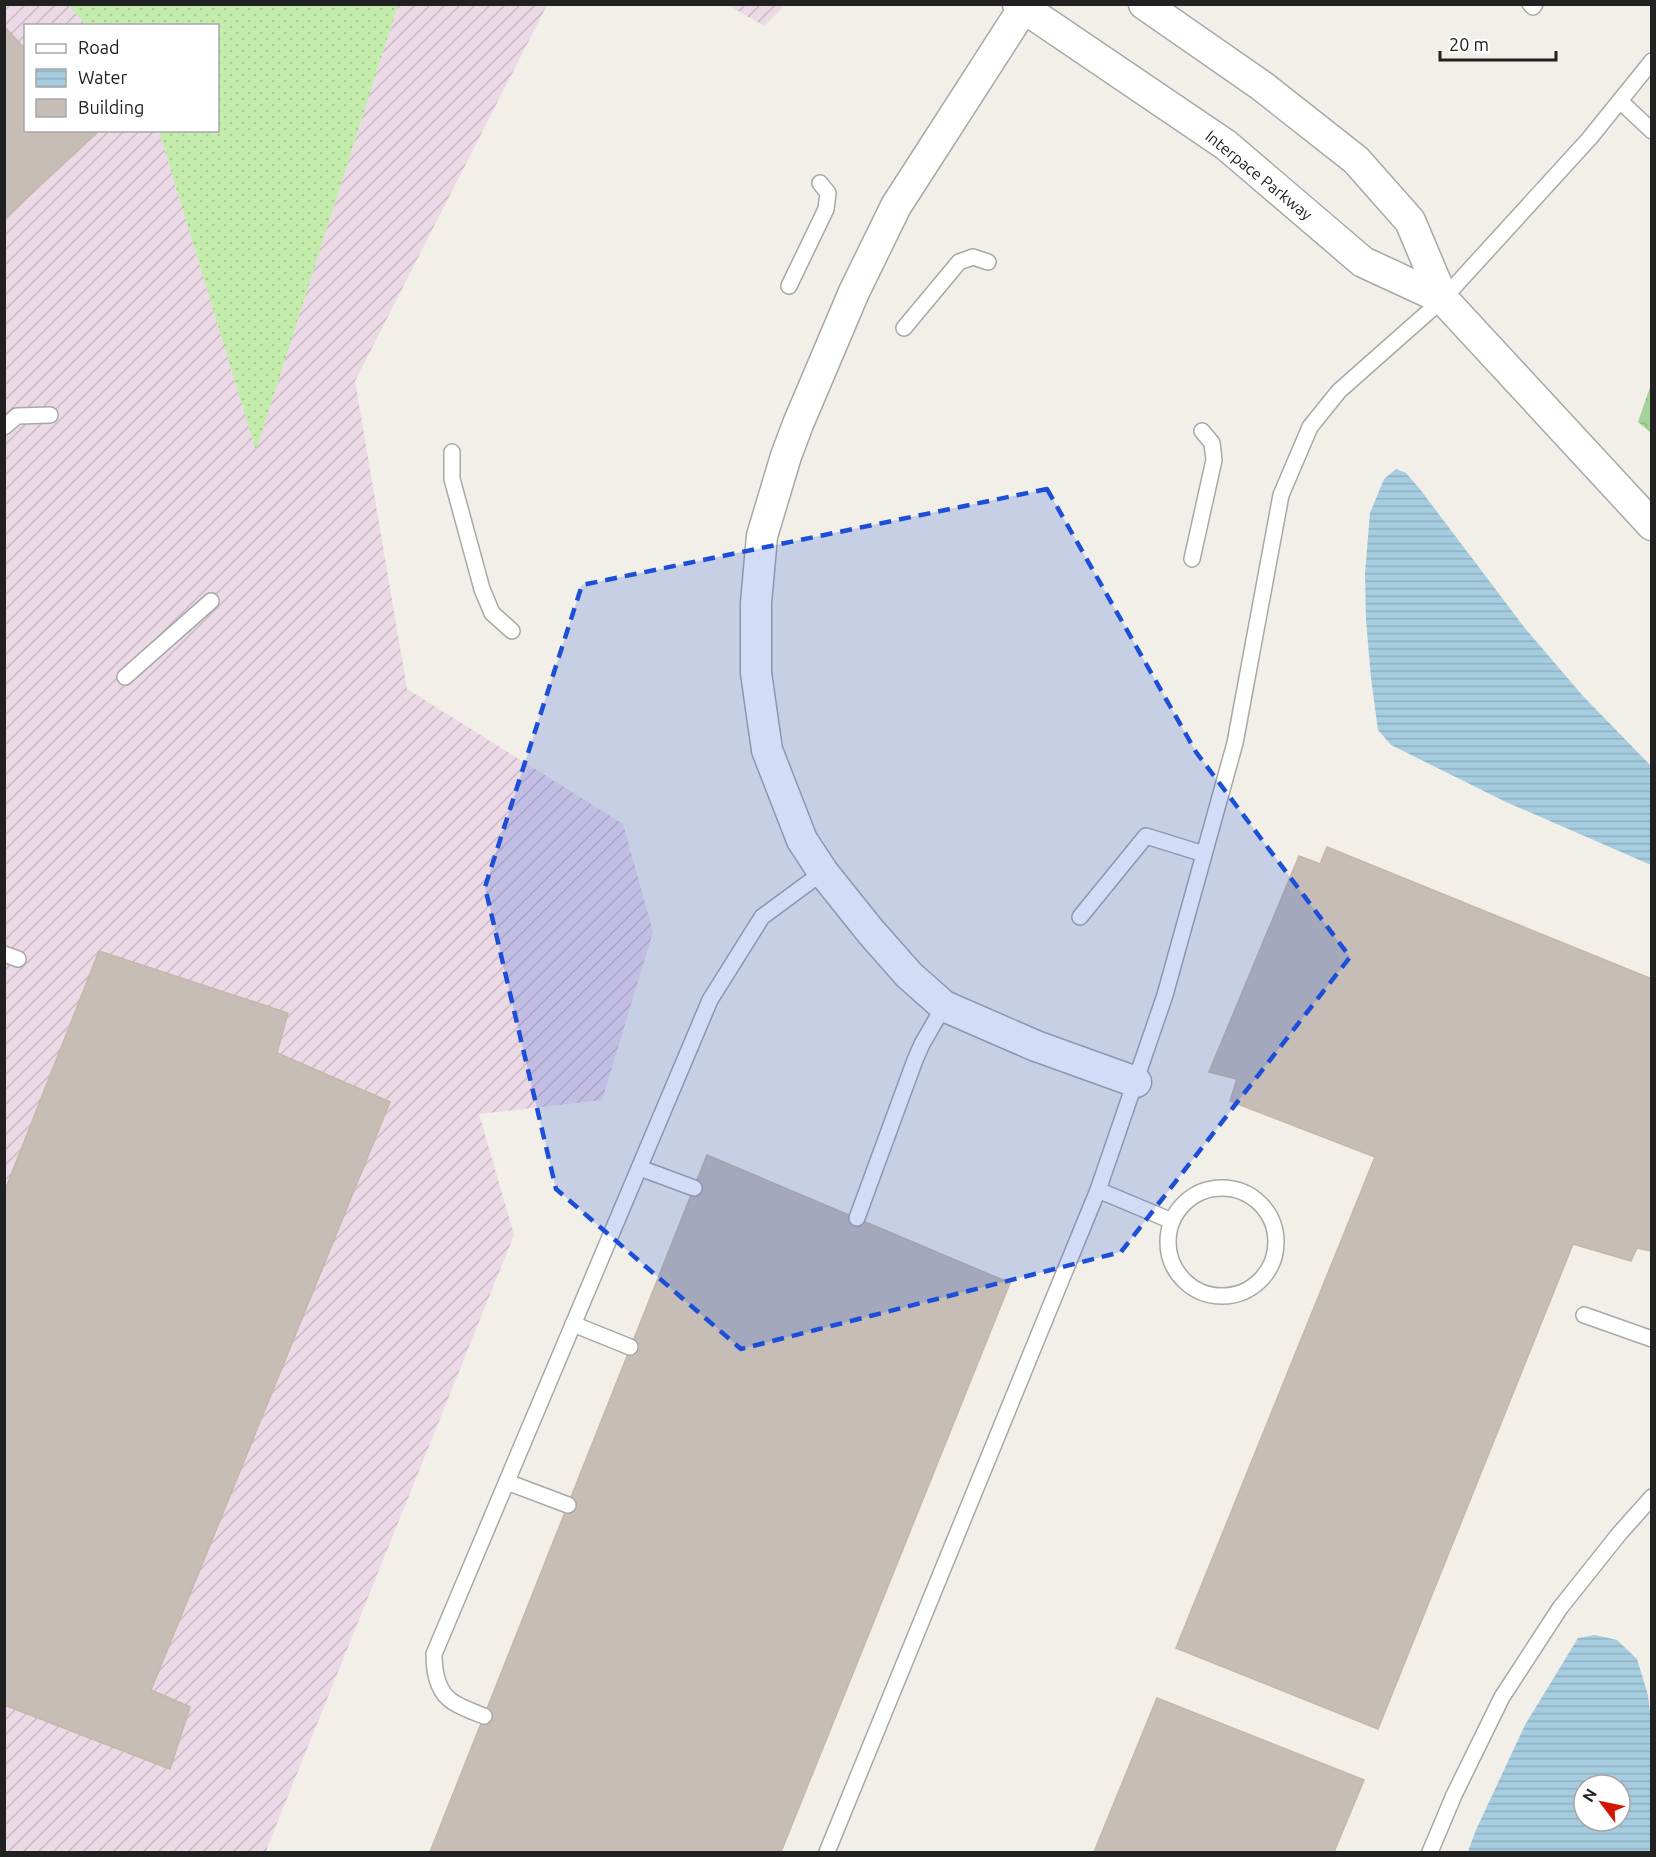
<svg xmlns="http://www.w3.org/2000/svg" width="1656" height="1857" font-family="Ubuntu,sans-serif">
  <defs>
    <pattern id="industrial-furrows" width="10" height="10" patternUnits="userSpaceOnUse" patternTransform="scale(1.5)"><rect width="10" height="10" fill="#ebd9e5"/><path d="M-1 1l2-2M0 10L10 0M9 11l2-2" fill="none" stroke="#c9bac4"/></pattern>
    <pattern id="grass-dots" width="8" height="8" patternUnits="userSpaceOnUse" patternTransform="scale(1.5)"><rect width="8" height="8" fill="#c4ecac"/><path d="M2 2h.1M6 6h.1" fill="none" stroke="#a8ca94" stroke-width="1.8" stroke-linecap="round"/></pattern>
    <pattern id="forest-crowns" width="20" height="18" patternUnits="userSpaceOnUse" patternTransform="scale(1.5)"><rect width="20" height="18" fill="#a4d29a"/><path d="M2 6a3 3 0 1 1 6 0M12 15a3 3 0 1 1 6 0" fill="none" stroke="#8db484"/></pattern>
    <pattern id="water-rules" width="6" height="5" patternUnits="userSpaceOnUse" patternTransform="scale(1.5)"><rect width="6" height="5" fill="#a6cce0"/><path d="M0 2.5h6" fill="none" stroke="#8fafc0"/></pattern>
  </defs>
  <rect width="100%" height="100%" fill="#f1efe7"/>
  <g fill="url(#industrial-furrows)">
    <polygon points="5,5 68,5 86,25 26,26 26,130 159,131 256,450 398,5 547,5 355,381 407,689 623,824 653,932 602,1100 479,1114 514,1235 267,1848 267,1852 5,1852"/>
    <polygon points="728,5 785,5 764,26"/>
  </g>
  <polygon fill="url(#grass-dots)" points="68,5 398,5 256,451 159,131 218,130 218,26 86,25"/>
  <polygon fill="url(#forest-crowns)" points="1651,384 1651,433 1638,422"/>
  <g fill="url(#water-rules)" fill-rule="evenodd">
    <polygon points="1396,469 1406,473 1419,488 1524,627 1582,695 1651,766 1651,865 1506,802 1391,745 1378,730 1371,678 1366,620 1365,573 1370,513 1384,479"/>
    <path d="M1595,1635l22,5 20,19 11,36 4,34 -1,123h-183l7,-20 50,-107 53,-87zM1584,1785h36v36h-36z"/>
  </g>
  <g fill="#c6beb6" stroke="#c4b7a8" stroke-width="1.5">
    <polygon points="4,26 26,50 26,130 95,130 97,133 4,219"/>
    <polygon points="1327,847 1652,979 1652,1251 1637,1248 1631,1261 1573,1244 1378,1729 1176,1648 1375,1157 1230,1101 1237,1079 1209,1072 1299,856 1320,864"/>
    <polygon points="99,951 288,1013 277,1053 390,1102 151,1690 190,1707 170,1769 4,1705 4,1193"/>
    <polygon points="707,1155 1010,1283 781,1852 430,1852"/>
    <polygon points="1157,1698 1364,1780 1334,1852 1094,1852"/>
  </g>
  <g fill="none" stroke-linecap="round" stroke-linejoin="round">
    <defs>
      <g id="lane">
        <polyline points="1530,4 1533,7 1535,4"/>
        <polyline points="1620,101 1652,131"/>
        <polyline points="789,286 826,209 828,193 820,183"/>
        <polyline points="904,328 959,262 973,257 988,262"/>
        <polyline points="4,427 17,416 50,415"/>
        <polyline points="452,452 452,479 482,589 492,613 512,631"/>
        <polyline points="1192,559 1214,460 1212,443 1202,431"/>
        <polyline points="125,677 211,601"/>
        <polyline points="1080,917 1146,836 1204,854"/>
        <polyline points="4,954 18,959"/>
        <polyline points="640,1168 694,1188"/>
        <circle cx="1222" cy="1242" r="54"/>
        <polyline points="1098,1190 1172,1221"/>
        <polyline points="857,1218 915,1060 922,1044 944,1006"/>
        <polyline points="1584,1315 1652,1339"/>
        <polyline points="573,1324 630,1347"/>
        <polyline points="507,1482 568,1505"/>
        <path d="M484,1716c-10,-4 -22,-8 -31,-14 -16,-10 -19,-32 -19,-48l276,-654 52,-83 61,-45"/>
        <polyline points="827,1852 1098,1190 1165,995 1235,743 1281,495 1310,427 1339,391 1443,299 1589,139 1652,61"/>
        <polyline points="1430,1852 1454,1795 1502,1697 1560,1608 1619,1534 1652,1497"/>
      </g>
      <g id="street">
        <polyline points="1018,4 1226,145 1363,262 1443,299"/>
        <polyline points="1026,4 896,206 854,292 798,424 786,456 762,536 756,603 756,673 767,750 802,840 823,872 871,932 909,975 944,1006 1036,1046 1136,1082"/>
        <polyline points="1144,4 1262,86 1356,160 1410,221 1443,299 1652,525"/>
      </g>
    </defs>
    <use href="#lane" stroke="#a8a8a8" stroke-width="18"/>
    <use href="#street" stroke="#a8a8a8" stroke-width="33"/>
    <use href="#lane" stroke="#fff" stroke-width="15"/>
    <use href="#street" stroke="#fff" stroke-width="30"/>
  </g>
  <path fill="#1d4ed8" fill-opacity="0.2" stroke="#1d4ed8" stroke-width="4.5" stroke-dasharray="12 8" stroke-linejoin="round" d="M1047,489l149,263 154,205 -229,295 -380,97 -185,-160 -71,-302 97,-302z"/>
  <g text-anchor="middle" stroke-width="4.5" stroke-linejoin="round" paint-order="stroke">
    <g font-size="16" fill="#212121" stroke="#fff">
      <text transform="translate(1259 175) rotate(39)" y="6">Interpace Parkway</text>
    </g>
  </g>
  <rect width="1656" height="1857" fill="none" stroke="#212121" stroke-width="12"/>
  <rect x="24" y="24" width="195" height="108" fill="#ffffff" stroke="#a6a6a6" stroke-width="1.5"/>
  <rect x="36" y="44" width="30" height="9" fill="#ffffff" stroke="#a6a6a6" stroke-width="1.5"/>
  <text x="78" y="54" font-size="18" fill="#212121">Road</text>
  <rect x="36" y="69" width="30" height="18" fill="url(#water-rules)" stroke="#a6a6a6" stroke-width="1.5"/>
  <text x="78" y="84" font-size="18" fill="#212121">Water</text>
  <rect x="36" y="99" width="30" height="18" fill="#c6beb6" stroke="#a6a6a6" stroke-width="1.5"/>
  <text x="78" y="114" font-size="18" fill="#212121">Building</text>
  <g transform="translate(1602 1803) rotate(302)"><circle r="28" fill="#ffffff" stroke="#a6a6a6" stroke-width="1.5"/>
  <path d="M0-4.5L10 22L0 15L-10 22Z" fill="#d11700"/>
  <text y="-9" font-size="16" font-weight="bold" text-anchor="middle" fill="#212121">N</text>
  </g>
  <path d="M1440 51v9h116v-9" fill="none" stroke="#212121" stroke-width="3"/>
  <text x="1449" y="51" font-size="18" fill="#212121" stroke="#ffffff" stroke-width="4.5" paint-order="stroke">20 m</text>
</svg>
